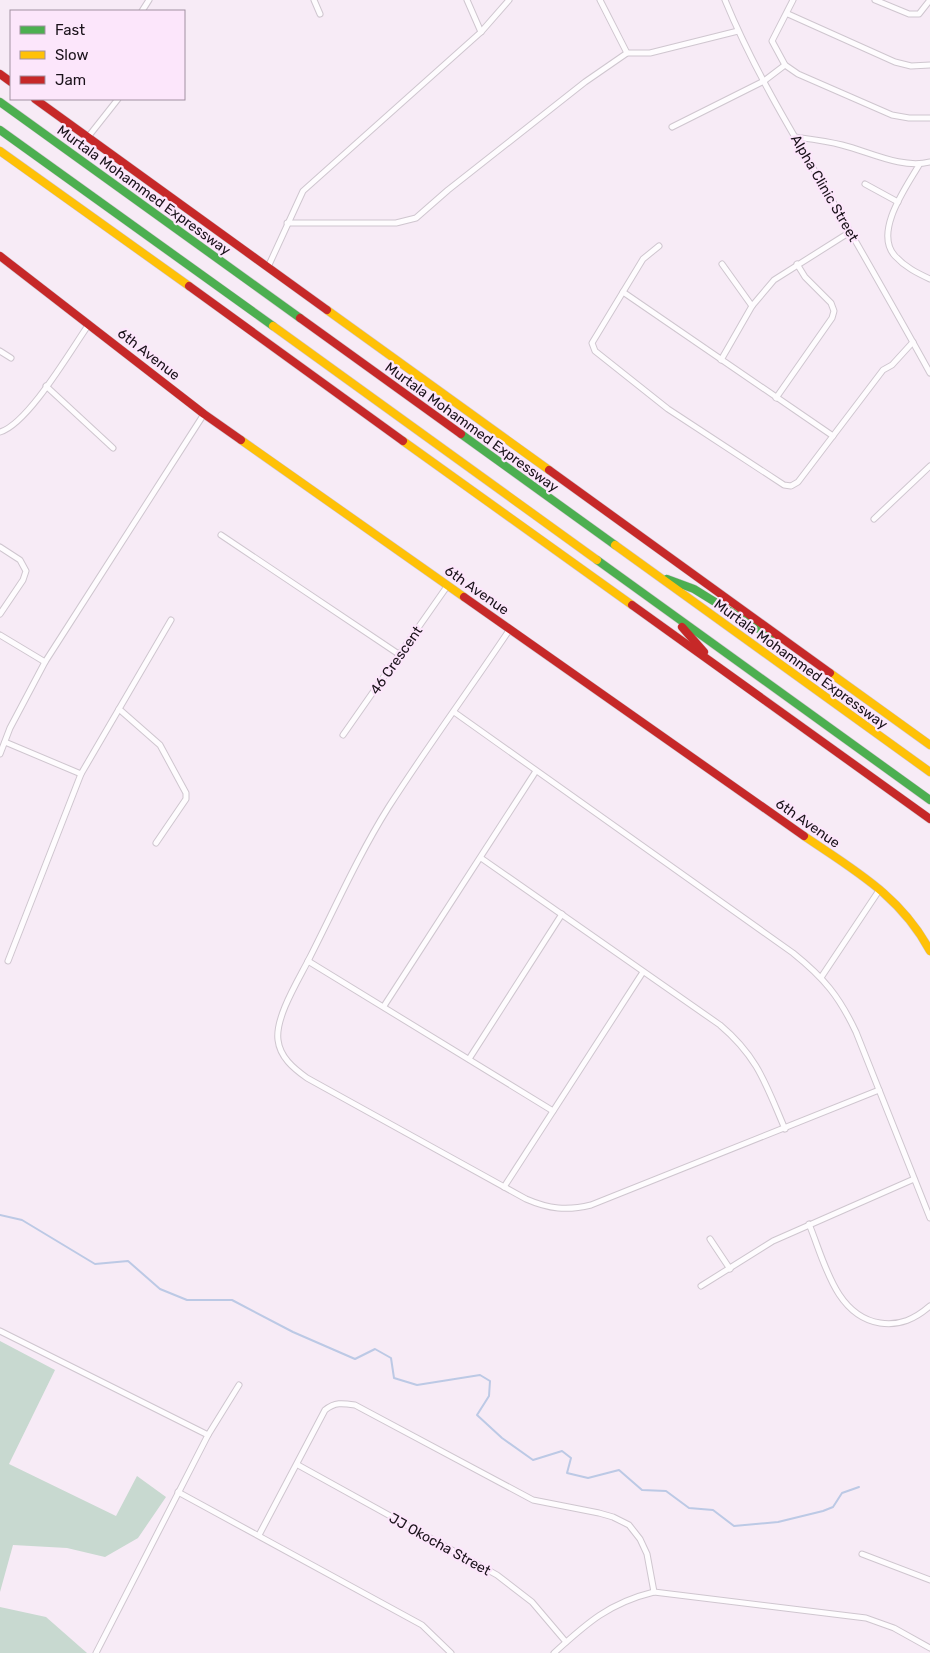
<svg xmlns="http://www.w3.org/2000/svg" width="930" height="1653" font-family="Rubik,sans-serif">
  <rect width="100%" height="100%" fill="#f7ebf6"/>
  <g fill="#c8d9d0">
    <polygon points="0,1341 55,1370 9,1464 116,1516 137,1476 166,1497 138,1538 105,1557 67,1548 13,1545 0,1592"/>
    <polygon points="0,1607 46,1617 87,1653 0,1653"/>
  </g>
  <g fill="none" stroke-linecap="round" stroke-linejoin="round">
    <polyline stroke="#bcc9e5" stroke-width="2" points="0,1215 22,1220 95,1264 128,1261 160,1289 187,1300 232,1300 293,1332 355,1359 375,1349 391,1358 394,1378 417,1385 480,1375 490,1381 489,1396 477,1415 502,1438 533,1460 562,1451 571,1458 567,1473 588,1478 619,1470 642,1490 666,1491 689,1508 713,1510 734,1526 778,1522 823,1511 833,1507 842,1493 859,1487"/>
    <defs>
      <g id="street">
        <polyline points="314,0 320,14"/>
        <polyline points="467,0 481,32"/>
        <polyline points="600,0 627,53"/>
        <path d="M725,0c28,68 66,131 104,195 34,59 68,118 101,178"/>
        <polyline points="793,0 772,41 785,65 798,74 892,115 909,118 930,118"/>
        <polyline points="875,0 909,14 919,14 930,0"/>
        <polyline points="142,11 149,0"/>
        <polyline points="788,14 895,62 911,66 930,65"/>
        <polyline points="672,127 764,81 785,65"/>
        <polyline points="88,137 118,99"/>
        <path d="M795,137c15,2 32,4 47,8 28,7 59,24 88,17"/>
        <path d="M919,165c-12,21 -46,67 -24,91 10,11 22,17 35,23"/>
        <polyline points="865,184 898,202"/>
        <polyline points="287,223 396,223 416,218 448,190 585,82 627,53 650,53 738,31"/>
        <polyline points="659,246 643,259 592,343 595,351 668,409 784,485 791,486 798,482 883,370 892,365 913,342"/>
        <polyline points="722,264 752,306"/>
        <polyline points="268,267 303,191 481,32 509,0"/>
        <polyline points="623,292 833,436"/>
        <polyline points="0,351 11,358"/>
        <polyline points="721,360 752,306 774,280 850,232"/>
        <polyline points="46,386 113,448"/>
        <polyline points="776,398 832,318 834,311 831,303 805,277 797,264"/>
        <path d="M0,432c28,-8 71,-82 89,-108"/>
        <polyline points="874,519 930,466"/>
        <polyline points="221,535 400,655"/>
        <polyline points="0,547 20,560 26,571 23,580 0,614"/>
        <path d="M510,629c-40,60 -83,118 -122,179 -30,48 -53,100 -79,151 -10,20 -34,58 -31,81 2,17 15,28 29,38l219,121c23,10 41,12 65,6l288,-115"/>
        <polyline points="0,635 45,662"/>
        <polyline points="119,709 160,745 186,793 186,799 156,843"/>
        <path d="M454,712l339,241c31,25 46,43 63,79l74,186"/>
        <polyline points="343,735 448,585"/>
        <polyline points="5,742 81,774"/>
        <polyline points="0,754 10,728 45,662 204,414"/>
        <path d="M481,858l239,167c38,32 46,60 65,104"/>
        <polyline points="8,961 81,774 171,620"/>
        <polyline points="308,961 553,1111"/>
        <polyline points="822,976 880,889"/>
        <polyline points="384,1006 536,771"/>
        <polyline points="469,1059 562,914"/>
        <polyline points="504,1187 643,972"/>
        <path d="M809,1224c15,36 26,92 71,99 20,3 35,-4 50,-17"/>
        <polyline points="710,1239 730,1269"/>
        <polyline points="701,1286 773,1241 914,1179"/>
        <polyline points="0,1331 208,1435 96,1653"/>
        <polyline points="208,1435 239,1385"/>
        <polyline points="298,1465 497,1575 532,1602 566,1642"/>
        <polyline points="178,1492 422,1625 451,1653"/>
        <path d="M259,1535l66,-125c10,-8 17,-7 30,-5l178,95 66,13 14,4 16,8 11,14 7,15 7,38"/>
        <polyline points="862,1554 930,1580"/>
        <path d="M554,1653c33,-30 55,-50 100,-61l212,26 28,10 36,20"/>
      </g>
      <g id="fast">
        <polyline points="0,102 300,318"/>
        <polyline points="0,130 273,326"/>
        <polyline points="461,434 615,545"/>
        <polyline points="597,560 930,800"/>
        <polyline points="667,579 694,589 770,636"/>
      </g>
      <g id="slow">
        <polyline points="0,151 189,286"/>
        <polyline points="327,310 549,470"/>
        <polyline points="273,326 597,560"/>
        <polyline points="241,440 464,597"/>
        <polyline points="403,441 632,605"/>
        <polyline points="615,545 930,772"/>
        <polyline points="830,673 930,745"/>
        <path d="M804,836c50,34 97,60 126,115"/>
      </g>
      <g id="jam">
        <polyline points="0,74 11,82"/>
        <polyline points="35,99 327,310"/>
        <polyline points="0,256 204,414 241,440"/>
        <polyline points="189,286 403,441"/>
        <polyline points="300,318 461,434"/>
        <polyline points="549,470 830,673"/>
        <polyline points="464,597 804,836"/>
        <polyline points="632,605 930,819"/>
        <polyline points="682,627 704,652"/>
      </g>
    </defs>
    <use href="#street" stroke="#cfc6cf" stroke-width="7"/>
    <use href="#fast" stroke="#cfc6cf" stroke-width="9"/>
    <use href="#slow" stroke="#cfc6cf" stroke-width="9"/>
    <use href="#jam" stroke="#cfc6cf" stroke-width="9"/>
    <use href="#street" stroke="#fefcfe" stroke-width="5"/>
    <use href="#fast" stroke="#4caf50" stroke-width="8"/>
    <use href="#slow" stroke="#ffc107" stroke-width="8"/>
    <use href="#jam" stroke="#c62828" stroke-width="8"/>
  </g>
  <g text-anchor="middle" stroke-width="4.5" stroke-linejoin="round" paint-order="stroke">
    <g font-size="14" fill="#1a121a" stroke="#fce6fb">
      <text transform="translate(825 188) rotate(60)" y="5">Alpha Clinic Street</text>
      <text transform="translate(144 190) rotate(36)" y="5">Murtala Mohammed Expressway</text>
      <text transform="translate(149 354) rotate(38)" y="5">6th Avenue</text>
      <text transform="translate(472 427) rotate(36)" y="5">Murtala Mohammed Expressway</text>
      <text transform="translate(477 590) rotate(35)" y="5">6th Avenue</text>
      <text transform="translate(396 660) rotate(-55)" y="5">46 Crescent</text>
      <text transform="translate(801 664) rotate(36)" y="5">Murtala Mohammed Expressway</text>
      <text transform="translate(808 823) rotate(35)" y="5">6th Avenue</text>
      <text transform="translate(440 1544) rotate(29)" y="5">JJ Okocha Street</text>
    </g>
  </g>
  <rect x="10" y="10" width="175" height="90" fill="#fce6fb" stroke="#a291a1"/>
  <rect x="20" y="26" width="25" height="8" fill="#4caf50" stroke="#a291a1"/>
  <text x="55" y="35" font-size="15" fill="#1a121a">Fast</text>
  <rect x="20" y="51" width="25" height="8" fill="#ffc107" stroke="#a291a1"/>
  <text x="55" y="60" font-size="15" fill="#1a121a">Slow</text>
  <rect x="20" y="76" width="25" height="8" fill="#c62828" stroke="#a291a1"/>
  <text x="55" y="85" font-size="15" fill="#1a121a">Jam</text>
</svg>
